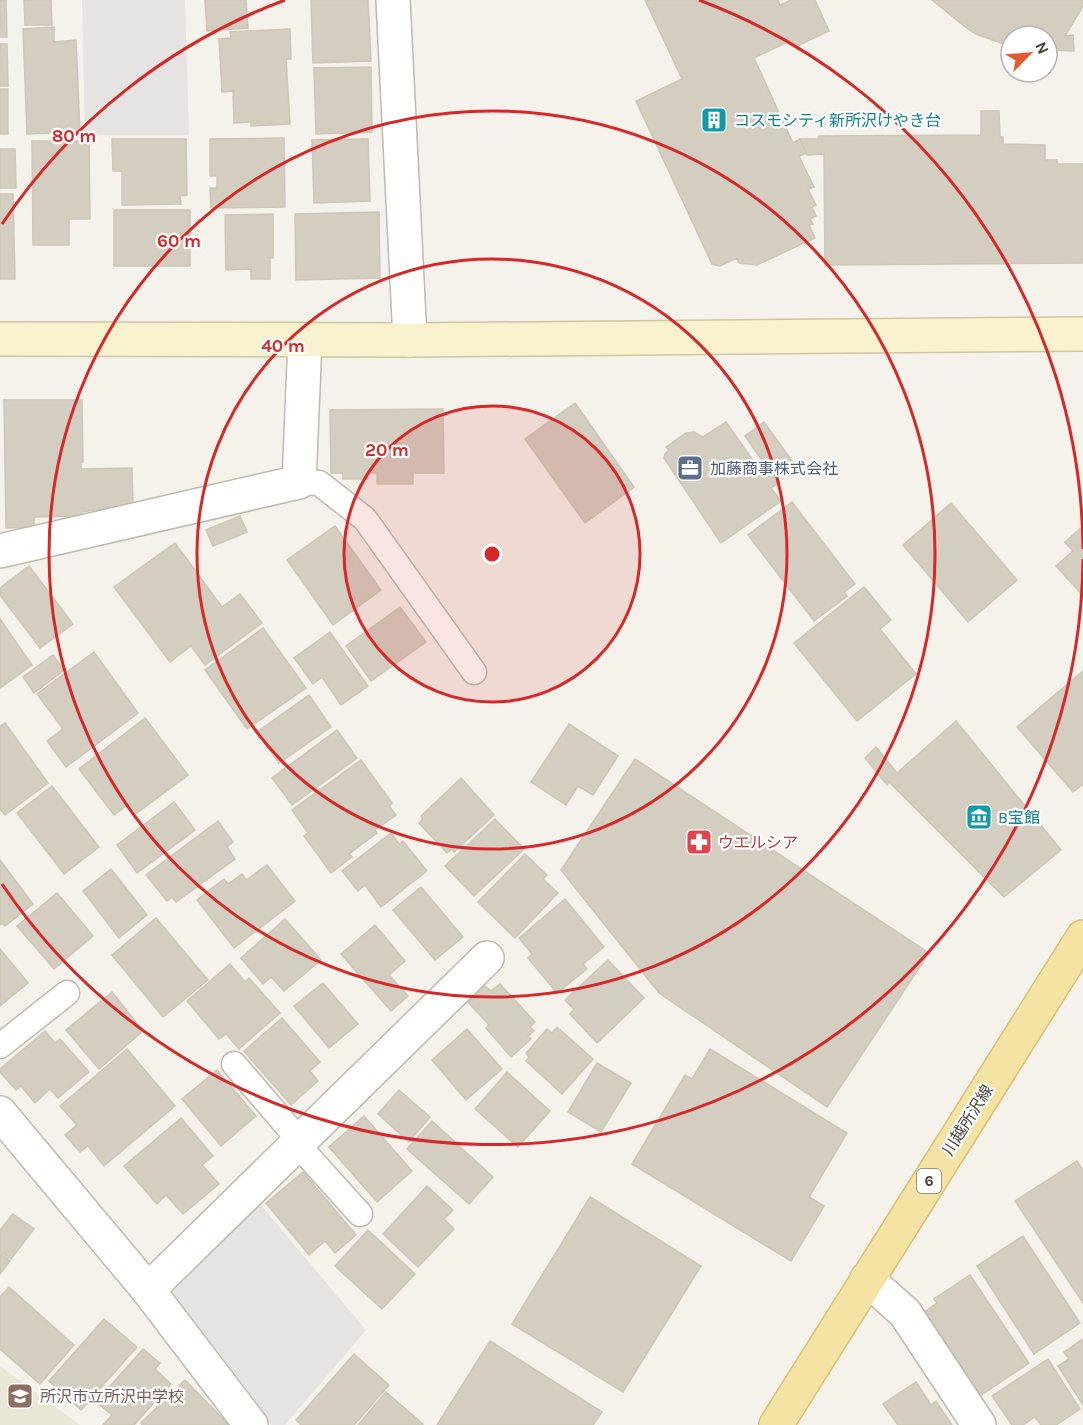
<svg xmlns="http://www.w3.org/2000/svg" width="1083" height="1425" font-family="Karla,'Noto Sans JP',sans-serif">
  <rect width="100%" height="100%" fill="#f4f2eb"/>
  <polygon fill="#ebe7d6" points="0,1366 80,1425 0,1425"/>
  <g fill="#e6e4e2">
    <polygon points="82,0 185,0 189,135 85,135"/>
    <polygon points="260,1204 366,1330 285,1425 271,1425 179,1305 173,1291"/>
  </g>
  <g fill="#d4cec1" stroke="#cec6b5" stroke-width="1.5">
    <polygon points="0,0 6,0 7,37 0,37"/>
    <polygon points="24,0 51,0 52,25 25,25"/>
    <polygon points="205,0 246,0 248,28 207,31"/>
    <polygon points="311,0 368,0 371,61 313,63"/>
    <polygon points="645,0 778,0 780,5 791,0 815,0 829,31 795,47 792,40 754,58 793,143 800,139 807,153 799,156 814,187 808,189 816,205 812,207 816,216 810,219 813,224 809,225 815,238 757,265 739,263 737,258 720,266 712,264 636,101 682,79"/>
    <polygon points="932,0 1083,0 1083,6 1065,36 1073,35 1074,51 1047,50 1047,36 1011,36 1011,46 1004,44 976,34 964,26"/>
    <polygon points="54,27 54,42 76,40 80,132 27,134 23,29"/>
    <polygon points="290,29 291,59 286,59 290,124 251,126 251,122 234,123 233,91 222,92 219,39 231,38 230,32"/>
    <polygon points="0,44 7,44 8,86 0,86"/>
    <polygon points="371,67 372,132 316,134 314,68"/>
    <rect x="0" y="89" width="8" height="45"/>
    <polygon points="981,111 999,111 1000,137 1003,137 1003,144 1045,145 1045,160 1057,160 1057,164 1083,164 1083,263 825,265 824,154 807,155 800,139 818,139 819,136 981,135"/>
    <polygon points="284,138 285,207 211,208 210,188 217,188 217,176 210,176 210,139"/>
    <polygon points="112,139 186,139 187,195 180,196 181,204 122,205 122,171 113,171"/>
    <polygon points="368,139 370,201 314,203 312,140"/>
    <polygon points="32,141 89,141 90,219 69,219 69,245 33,245"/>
    <polygon points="0,149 15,149 16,188 0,188"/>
    <polygon points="0,194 13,194 15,279 0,279"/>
    <rect x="114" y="210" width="76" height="56"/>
    <polygon points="379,212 380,278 296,280 295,214"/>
    <polygon points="273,214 273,258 270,257 270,279 251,279 251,269 226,270 225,215"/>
    <polygon points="4,400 82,400 83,462 81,463 81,469 132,468 133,504 82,512 82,516 34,517 34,527 6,528"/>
    <polygon points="575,403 634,487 585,523 525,439"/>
    <polygon points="443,409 444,473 413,473 413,484 377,484 377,473 368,473 368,479 343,479 343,473 331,473 330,410"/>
    <polygon points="726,422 761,472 767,468 745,436 764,422 793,462 775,475 780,482 771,488 781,501 721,543 664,458 665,454 669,450 666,447 686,433 694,432 703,437"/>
    <polygon points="792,502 855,584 844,592 847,596 814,621 748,535"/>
    <polygon points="951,503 1017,580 968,622 903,545"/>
    <polygon points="240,516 247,532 213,546 206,530"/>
    <polygon points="335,526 381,590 333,625 287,560"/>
    <polygon points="1083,526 1083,596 1056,566 1073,551 1065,542"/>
    <polygon points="175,543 222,607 240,594 262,623 205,665 191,646 170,662 114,587"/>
    <polygon points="29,566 73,624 40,648 0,595 0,588"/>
    <polygon points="864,587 891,620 880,629 916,674 857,721 794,643"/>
    <polygon points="400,607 426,642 371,681 346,646"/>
    <polygon points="0,619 32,665 0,688"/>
    <polygon points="263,628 306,688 247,729 205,670"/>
    <polygon points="330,632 368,686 341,705 322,677 313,684 294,658"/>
    <polygon points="94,652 138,713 66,767 47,741 63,729 37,694"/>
    <polygon points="53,655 64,670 34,693 23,677"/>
    <polygon points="1083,671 1083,784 1073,792 1017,727"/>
    <polygon points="309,695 331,727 279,763 257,732"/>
    <polygon points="145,718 188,775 137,813 129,804 114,815 79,769"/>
    <polygon points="956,721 1061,850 1004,897 889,782 887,785 865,758 876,747 897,773"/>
    <polygon points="5,723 48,783 5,815 0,809 0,726"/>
    <polygon points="569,724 618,756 593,795 578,786 566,805 531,782"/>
    <polygon points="337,730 357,758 292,805 272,778"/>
    <polygon points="635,759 929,953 827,1107 659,993 561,870"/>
    <polygon points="361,760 392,803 389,806 396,815 375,830 377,833 349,854 352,857 331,873 304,836 308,833 292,810"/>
    <polygon points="461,778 494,815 454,852 452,849 447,853 419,823 423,819 421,816"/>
    <polygon points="52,786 99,847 64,874 17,813"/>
    <polygon points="174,802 195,830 137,873 117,845"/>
    <polygon points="495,819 524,849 474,896 445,866"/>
    <polygon points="218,821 233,842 227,847 235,859 176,902 172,897 167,901 146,875"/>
    <polygon points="391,833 399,844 403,841 427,871 381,907 365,885 358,891 342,871"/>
    <polygon points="525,854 547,875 543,879 558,893 515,938 478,902"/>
    <polygon points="0,860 33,904 5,926 2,923 0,925"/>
    <polygon points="267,865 295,901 234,948 197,900 224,879 228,884 242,874 246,880"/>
    <polygon points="111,869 147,915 119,938 83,891"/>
    <polygon points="421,887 463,937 435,960 393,910"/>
    <polygon points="57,893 93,936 54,969 17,926"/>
    <polygon points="565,899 604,947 583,964 587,969 557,993 528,958 532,954 519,938"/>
    <polygon points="156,918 208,980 163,1017 112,955"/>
    <polygon points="285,919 321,960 284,991 271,977 263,984 241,958"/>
    <polygon points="375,925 405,961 389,975 408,996 391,1011 341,954"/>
    <polygon points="0,949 28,983 0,1006"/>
    <polygon points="608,960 644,998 597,1043 570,1014 574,1009 565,1000"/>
    <polygon points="230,964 245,982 249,978 280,1013 239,1049 226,1034 219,1039 187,1001"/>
    <polygon points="323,983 358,1024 329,1048 294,1006"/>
    <polygon points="500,984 535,1022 530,1027 534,1031 528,1036 531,1039 511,1057 486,1028 489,1025 468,1002 485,986 491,991"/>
    <polygon points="112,992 143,1031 99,1069 66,1030"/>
    <polygon points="282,1018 320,1062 310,1071 318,1081 291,1105 244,1051"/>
    <polygon points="557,1027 593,1059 562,1094 526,1061 529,1057 526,1053 547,1029 552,1033"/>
    <polygon points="467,1029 502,1069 466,1100 432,1060"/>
    <polygon points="45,1031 55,1043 60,1039 89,1072 58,1098 50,1089 35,1103 21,1086 16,1090 0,1072 0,1069"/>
    <polygon points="127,1049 175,1106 104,1166 88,1146 80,1152 65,1135 77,1125 60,1106"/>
    <polygon points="710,1049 847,1133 809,1197 824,1206 791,1261 632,1164 685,1075 692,1079"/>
    <polygon points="597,1063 631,1083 601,1132 568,1112"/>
    <polygon points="217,1070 256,1116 221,1146 182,1099"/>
    <polygon points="507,1072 550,1111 518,1147 475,1109"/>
    <polygon points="399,1090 430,1117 409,1142 378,1114"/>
    <polygon points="364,1116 412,1171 377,1202 329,1147"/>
    <polygon points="181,1118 213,1156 202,1165 219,1184 183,1214 166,1195 157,1204 124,1166"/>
    <polygon points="432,1121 493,1177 469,1204 407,1149"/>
    <polygon points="1077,1161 1083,1170 1083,1303 1015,1201"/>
    <polygon points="303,1172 356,1235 335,1253 325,1241 309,1255 266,1203"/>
    <polygon points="427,1186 453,1210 444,1219 454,1229 418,1267 383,1234"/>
    <polygon points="590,1197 701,1266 623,1392 512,1324"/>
    <polygon points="13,1214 34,1229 11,1259 0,1251 0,1230"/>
    <polygon points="368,1230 415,1274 382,1309 335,1266"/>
    <polygon points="1023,1236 1080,1323 1034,1354 977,1266"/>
    <polygon points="0,1253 10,1261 0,1274"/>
    <polygon points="970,1275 1029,1363 980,1396 923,1313 937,1303 934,1299"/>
    <polygon points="9,1287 74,1345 40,1384 0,1349 0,1297"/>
    <polygon points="104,1319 137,1347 81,1410 49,1381"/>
    <polygon points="1083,1339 1083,1405 1058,1366 1069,1359 1064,1352"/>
    <polygon points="490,1341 602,1412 593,1425 437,1425"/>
    <polygon points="143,1349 160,1363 155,1369 171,1384 134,1425 103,1425 112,1415 96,1402"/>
    <polygon points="354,1354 389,1385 354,1425 301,1425 296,1420"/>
    <polygon points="1048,1359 1080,1409 1056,1425 1041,1425 1035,1417 1023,1425 1012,1425 992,1396"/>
    <polygon points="185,1380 229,1425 142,1425 141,1423"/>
    <polygon points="916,1382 931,1405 936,1401 952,1425 898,1425 883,1404"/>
    <polygon points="386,1392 423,1424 423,1425 358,1425"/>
  </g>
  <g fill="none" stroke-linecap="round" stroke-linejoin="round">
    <defs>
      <g id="lane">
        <polyline points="299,482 319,483 365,519 474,672"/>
        <polyline points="0,1046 67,993"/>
        <polyline points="234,1064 300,1141"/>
        <polyline points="297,1144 360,1214"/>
      </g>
      <g id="street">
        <polyline points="393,0 410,340"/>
        <polyline points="0,551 299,482 305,340"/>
        <polyline points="0,1113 148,1290 251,1425"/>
        <polyline points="867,1279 905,1313 979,1425"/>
        <polyline points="148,1290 487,958"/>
      </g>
      <polyline id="secondary" points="0,339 410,340 1083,334"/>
      <polyline id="primary" points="776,1425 1083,937"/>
    </defs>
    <use href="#lane" stroke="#bebaae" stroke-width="27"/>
    <use href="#street" stroke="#bebaae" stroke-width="36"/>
    <use href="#secondary" stroke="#cec69f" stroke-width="36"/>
    <use href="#primary" stroke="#d8c175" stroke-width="36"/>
    <use href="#lane" stroke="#fff" stroke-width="24"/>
    <use href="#street" stroke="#fff" stroke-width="33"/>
    <use href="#secondary" stroke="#f9f2cf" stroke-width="33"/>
    <use href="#primary" stroke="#f4e3a3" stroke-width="33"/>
  </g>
  <circle cx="492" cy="554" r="148" fill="#d62828" fill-opacity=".12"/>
  <g fill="none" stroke="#d62828" stroke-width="3">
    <circle cx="492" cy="554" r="148"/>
    <circle cx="492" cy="554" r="295"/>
    <circle cx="492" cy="554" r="443"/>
    <path d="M1083 559A591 591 0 0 1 2 884M2 224A591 591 0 0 1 285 0M699 0A591 591 0 0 1 1083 549"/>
  </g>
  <defs>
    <symbol id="building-square" viewBox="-11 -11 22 22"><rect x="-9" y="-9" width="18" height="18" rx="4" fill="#0f9aa8" stroke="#fff"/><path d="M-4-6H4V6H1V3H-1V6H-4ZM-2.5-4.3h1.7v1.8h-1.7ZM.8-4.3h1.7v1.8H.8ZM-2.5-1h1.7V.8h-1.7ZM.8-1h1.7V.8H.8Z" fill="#fff"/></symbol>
    <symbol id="office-square" viewBox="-11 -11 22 22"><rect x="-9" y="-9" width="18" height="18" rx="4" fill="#5c6f8a" stroke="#fff"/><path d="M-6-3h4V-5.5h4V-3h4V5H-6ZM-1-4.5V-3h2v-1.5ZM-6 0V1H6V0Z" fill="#fff"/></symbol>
    <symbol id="museum-square" viewBox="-11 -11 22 22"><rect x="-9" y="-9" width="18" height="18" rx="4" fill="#0f9aa8" stroke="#fff"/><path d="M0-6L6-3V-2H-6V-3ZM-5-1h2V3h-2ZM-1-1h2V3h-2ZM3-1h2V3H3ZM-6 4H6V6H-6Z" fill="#fff"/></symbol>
    <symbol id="pharmacy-square" viewBox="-11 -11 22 22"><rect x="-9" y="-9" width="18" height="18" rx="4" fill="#e0444e" stroke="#fff"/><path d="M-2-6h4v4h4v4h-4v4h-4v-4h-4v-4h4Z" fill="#fff"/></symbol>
    <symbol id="school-square" viewBox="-11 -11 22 22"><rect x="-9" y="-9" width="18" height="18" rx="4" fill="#8d6e63" stroke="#fff"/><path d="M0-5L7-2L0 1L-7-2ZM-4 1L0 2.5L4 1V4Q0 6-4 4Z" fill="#fff"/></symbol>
  </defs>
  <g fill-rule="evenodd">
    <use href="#building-square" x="699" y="105" width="30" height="30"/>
    <use href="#office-square" x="675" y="453" width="30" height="30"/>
    <use href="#museum-square" x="964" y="802" width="30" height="30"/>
    <use href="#pharmacy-square" x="684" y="827" width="30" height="30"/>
    <use href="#school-square" x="5" y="1381" width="30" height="30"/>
  </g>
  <g text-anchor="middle" stroke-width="4.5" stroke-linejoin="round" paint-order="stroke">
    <rect fill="#fff" stroke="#7e7b74" stroke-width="1.5" x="917" y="1169" width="24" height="24" rx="4.5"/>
    <g font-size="15" font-weight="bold" fill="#474339">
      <text x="929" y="1186">6</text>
    </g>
    <g font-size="16" fill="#0d838f" stroke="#fff" text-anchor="start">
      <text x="734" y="126">コスモシティ新所沢けやき台</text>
      <text x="998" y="823">B宝館</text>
    </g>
    <g font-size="16" fill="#4e5e75" stroke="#fff" text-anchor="start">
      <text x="710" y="474">加藤商事株式会社</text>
    </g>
    <g font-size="16" fill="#be3a42" stroke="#fff" text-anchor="start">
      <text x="718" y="848">ウエルシア</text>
    </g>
    <g font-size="16" fill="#474339" stroke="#fff">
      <text transform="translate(967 1120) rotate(-58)" y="6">川越所沢線</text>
    </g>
    <g font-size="16" fill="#785e54" stroke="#fff" text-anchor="start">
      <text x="40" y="1402">所沢市立所沢中学校</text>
    </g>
  </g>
  <circle cx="492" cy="554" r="9" fill="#d62828" stroke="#fff" stroke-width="3"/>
  <g font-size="18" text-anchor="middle" font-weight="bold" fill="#d62828" stroke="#fff" stroke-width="4.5" stroke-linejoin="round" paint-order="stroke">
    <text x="74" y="142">80 m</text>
    <text x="179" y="247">60 m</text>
    <text x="283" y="352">40 m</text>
    <text x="387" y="456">20 m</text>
  </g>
  <g transform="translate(1029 54) rotate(65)"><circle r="28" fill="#ffffff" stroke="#b5b4b0" stroke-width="1.5"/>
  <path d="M0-4.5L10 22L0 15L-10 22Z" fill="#e35a32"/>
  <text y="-9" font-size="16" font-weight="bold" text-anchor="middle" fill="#474339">N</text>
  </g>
</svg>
